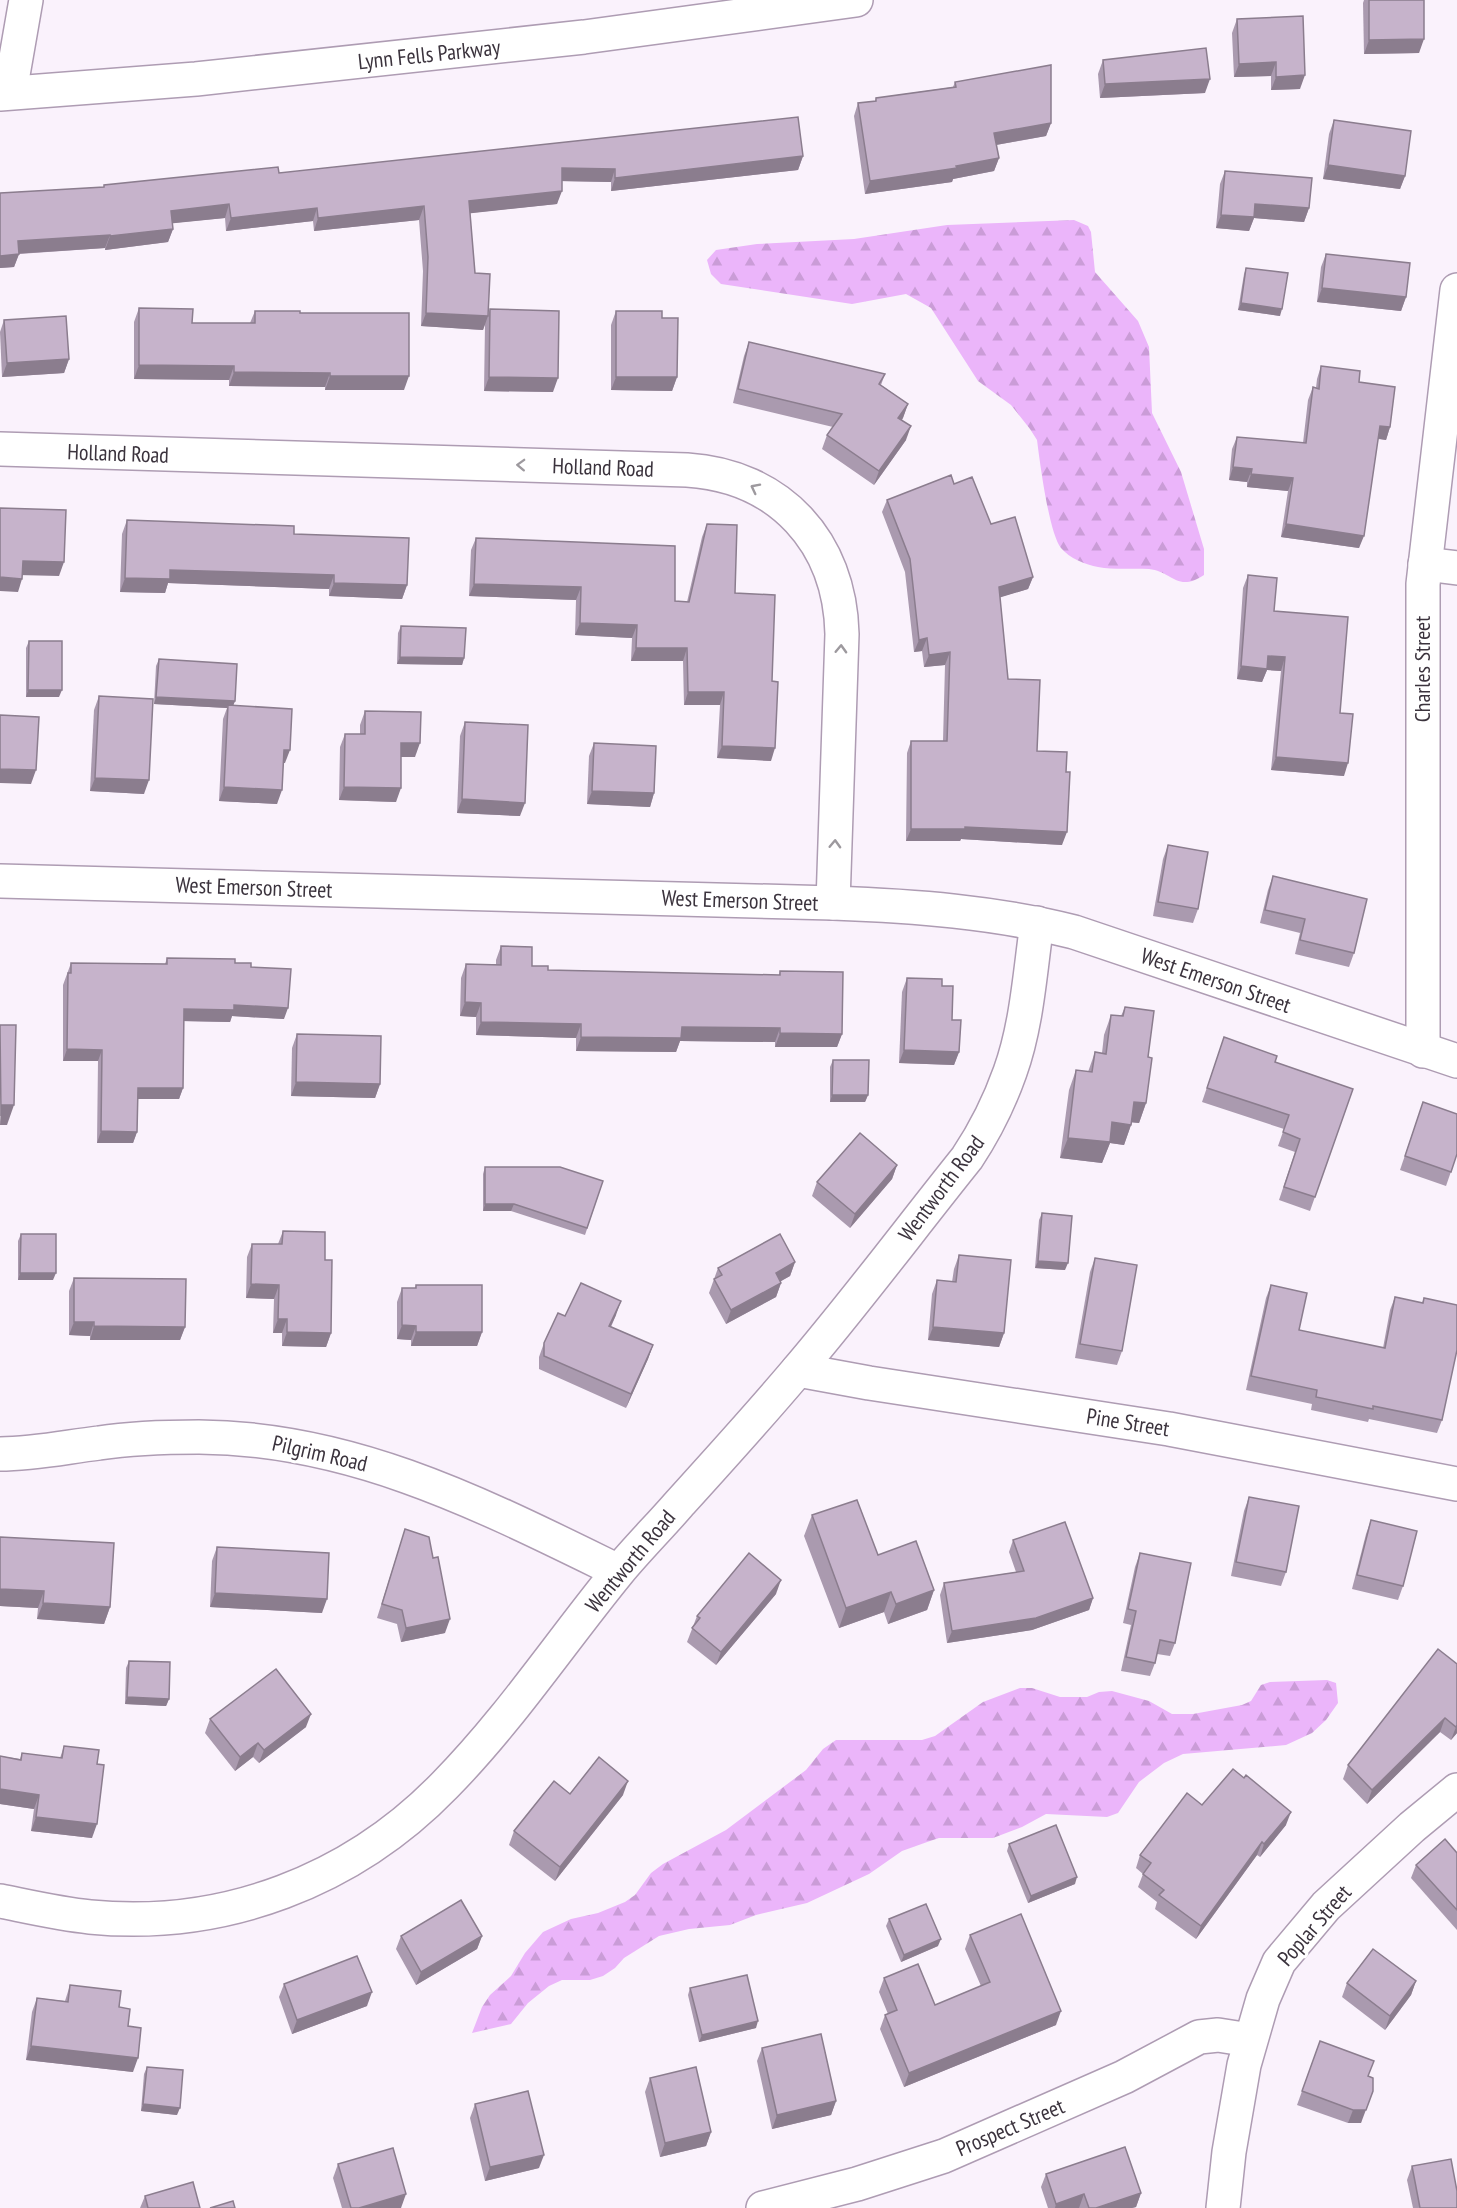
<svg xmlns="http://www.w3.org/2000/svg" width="1457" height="2208" font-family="'PT Sans Narrow',sans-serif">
  <defs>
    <pattern id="forest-firs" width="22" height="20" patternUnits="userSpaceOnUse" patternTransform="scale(1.5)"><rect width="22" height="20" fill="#ebb5fa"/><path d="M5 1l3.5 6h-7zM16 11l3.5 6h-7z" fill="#ca9cd7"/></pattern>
  </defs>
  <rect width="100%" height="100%" fill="#faf2fc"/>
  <g fill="url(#forest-firs)">
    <path d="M1074,220l14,6 3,6 4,40 43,49 11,26 3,66 29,59 23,77v26c-27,18 -32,-4 -55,-6 -17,-1 -35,1 -51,-2 -12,-2 -29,-9 -37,-19 -12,-15 -21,-85 -24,-108l-7,-11 -19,-24 -33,-24 -47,-73 -25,-14 -54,10 -131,-20 -10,-10 -4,-14 9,-10 41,-6 97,-5 93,-14z"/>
    <polygon points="1327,1680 1336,1683 1338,1703 1326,1720 1312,1733 1286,1745 1183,1754 1164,1763 1139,1782 1118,1813 1107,1817 1046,1814 1022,1827 993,1838 939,1838 930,1841 902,1851 869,1874 807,1903 756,1915 730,1925 689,1929 659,1936 624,1958 615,1968 603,1976 590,1980 562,1980 549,1986 528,2003 511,2024 472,2033 482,2007 490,1995 511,1976 525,1953 543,1932 571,1919 598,1913 625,1902 635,1895 651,1873 663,1864 726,1830 806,1770 823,1749 836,1740 922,1740 935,1736 983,1702 1020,1688 1032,1688 1060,1697 1087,1697 1099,1692 1112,1691 1149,1701 1172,1714 1193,1714 1242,1705 1251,1701 1261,1685 1270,1682"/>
  </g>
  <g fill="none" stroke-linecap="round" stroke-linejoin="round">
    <defs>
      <g id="minor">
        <path d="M0,449l687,21c93,6 153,72 155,164l-9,269"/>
        <polyline points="1425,564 1457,568"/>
        <path d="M0,881l833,22c81,3 162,9 241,29l383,129"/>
        <polyline points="1423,1051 1423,584 1457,290"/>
        <polyline points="798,1370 869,1383 1169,1429 1457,1484"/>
        <path d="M0,1454c34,0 66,-7 99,-11 33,-5 66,-6 100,-6 154,1 284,68 419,134"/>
        <path d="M0,1901c30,6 60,13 90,16 134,13 262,-36 355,-132 64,-65 115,-142 173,-213 19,-23 41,-45 61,-68 39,-43 79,-87 117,-132 59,-69 114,-143 171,-214 18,-27 32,-55 43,-86 17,-47 20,-100 27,-149"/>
        <polyline points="763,2208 857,2184 944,2156 1124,2077 1199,2037 1218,2035 1250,2040"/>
        <polyline points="1223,2208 1229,2152 1244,2065 1263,1999 1279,1962 1326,1906 1412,1827 1457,1790"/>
      </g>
      <g id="major">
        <polyline points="10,92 26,0"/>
        <polyline points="0,94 196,79 584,37 856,0"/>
      </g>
    </defs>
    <use href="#minor" stroke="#ae9cb3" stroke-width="36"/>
    <use href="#major" stroke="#ae9cb3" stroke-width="36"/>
    <use href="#minor" stroke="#fff" stroke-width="33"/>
    <use href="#major" stroke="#fff" stroke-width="33"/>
  </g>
  <g fill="#aa9aaf">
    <polygon points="1364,0 1424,0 1419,53 1364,54 1363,3"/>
    <polygon points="1237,19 1300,89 1271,90 1271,76 1234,77 1232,33"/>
    <polygon points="1103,60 1205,93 1100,98 1098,74"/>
    <polygon points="955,82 1051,123 1046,136 996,145 999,158 994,171 953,179 952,182 865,194 854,116 858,103 875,101 876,98 953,87"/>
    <polygon points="1334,120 1405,176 1400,189 1323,179 1329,134"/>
    <polygon points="803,156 798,170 611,191 611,182 562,181 557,204 470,213 475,273 488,315 490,309 553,392 484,391 485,324 483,330 421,326 423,271 419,220 314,231 313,221 226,231 225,218 172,223 173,229 168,242 105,250 105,248 19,254 14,267 0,268 0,193 104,187 104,185 279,173"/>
    <polygon points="1225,171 1309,208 1304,222 1254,218 1249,231 1216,228 1220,184"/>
    <polygon points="1326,254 1406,297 1401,311 1317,302 1321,267"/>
    <polygon points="1246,268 1280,316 1238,310 1244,274"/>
    <polygon points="139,308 192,323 250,323 255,311 300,313 404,390 325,390 325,387 229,386 229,380 134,379 134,322"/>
    <polygon points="616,311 662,318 677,377 672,391 611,390 611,325"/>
    <polygon points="4,320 69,359 64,373 2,377 0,332"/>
    <polygon points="749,342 885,374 881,385 908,404 902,420 906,440 874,485 822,449 827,435 833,427 733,403 744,356"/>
    <polygon points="1321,366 1359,382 1390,427 1386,440 1378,439 1359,548 1281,537 1288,491 1247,487 1247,482 1229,480 1232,449 1237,437 1303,443 1308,400 1313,387 1316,388 1317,379"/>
    <polygon points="954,484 991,524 1033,577 1028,589 1000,597 1008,679 1037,751 1062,845 961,839 960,841 906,841 907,753 911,741 943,741 945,665 924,667 922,651 914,652 905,572 882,512 887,500"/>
    <polygon points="127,520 294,534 407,585 402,599 329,596 329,589 168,583 165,593 120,592 122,534"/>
    <polygon points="707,524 772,681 771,761 717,758 720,705 684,705 683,661 631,661 632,638 575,635 576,600 469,596 471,550 476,538 675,601 687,602 702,537"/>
    <polygon points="1248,575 1274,611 1340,713 1344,776 1271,770 1281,671 1267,670 1262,682 1237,679 1243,588"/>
    <polygon points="401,626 464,658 462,665 397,664 398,633"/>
    <polygon points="29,641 59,697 26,697 26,648"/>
    <polygon points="159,659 235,701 233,706 285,763 283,763 277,804 219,801 223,719 227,708 154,704 156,666"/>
    <polygon points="99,696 144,794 90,791 94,710"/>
    <polygon points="365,711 415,757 401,757 396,802 339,800 340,747 345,734 360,734 360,725"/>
    <polygon points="465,722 520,816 457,813 460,736"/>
    <polygon points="594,743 654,793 650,807 587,804 589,756"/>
    <polygon points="1168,845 1198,909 1193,923 1153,916 1163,859"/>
    <polygon points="1273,876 1354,953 1349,967 1295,954 1300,933 1260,923 1268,890"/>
    <polygon points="501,946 532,966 548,970 779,975 780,971 842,1034 837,1047 775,1047 775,1042 680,1041 676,1052 576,1051 576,1038 476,1035 476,1017 460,1016 461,978 466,964 496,964 496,960"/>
    <polygon points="167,958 235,963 251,967 284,1019 232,1016 230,1022 184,1021 183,1088 179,1099 138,1099 137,1132 133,1143 97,1143 98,1061 63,1061 63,985 71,963 165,964"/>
    <polygon points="907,978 942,986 952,1020 959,1052 954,1065 899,1063 902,992"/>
    <polygon points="1125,1007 1148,1057 1146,1103 1139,1123 1132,1122 1124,1145 1110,1143 1102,1163 1060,1158 1069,1090 1076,1070 1088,1072 1095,1052 1102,1053 1104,1035 1111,1015 1121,1016"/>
    <polygon points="297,1034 380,1084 375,1098 291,1096 292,1048"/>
    <polygon points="1224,1037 1275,1062 1353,1089 1310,1211 1279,1200 1295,1152 1278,1146 1284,1129 1202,1102"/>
    <polygon points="833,1060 868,1095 865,1102 830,1102 830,1067"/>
    <polygon points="1423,1102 1457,1154 1446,1186 1400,1170"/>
    <polygon points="897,1165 892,1179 850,1228 812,1196 817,1182"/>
    <polygon points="485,1167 603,1181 585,1235 511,1211 483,1211 483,1174"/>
    <polygon points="1042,1213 1065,1270 1035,1268 1039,1220"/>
    <polygon points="283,1231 325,1260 331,1333 326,1347 282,1346 282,1333 273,1333 274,1299 246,1298 247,1257 252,1244 278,1244"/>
    <polygon points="21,1234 53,1280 18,1280 18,1241"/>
    <polygon points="959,1255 1004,1333 999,1347 928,1340 932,1294 937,1280 952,1282 954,1269"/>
    <polygon points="1095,1258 1122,1351 1117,1365 1075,1358 1090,1272"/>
    <polygon points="795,1262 790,1276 780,1281 781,1283 776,1297 726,1324 709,1293 718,1268"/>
    <polygon points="74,1278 185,1327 180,1340 90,1340 90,1336 69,1335 69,1291"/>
    <polygon points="416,1285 482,1332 477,1346 411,1346 411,1340 397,1339 397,1302 402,1288 415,1288"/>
    <polygon points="1271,1285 1299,1330 1383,1348 1390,1310 1395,1297 1422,1303 1424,1298 1442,1420 1437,1433 1369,1419 1368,1422 1311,1410 1312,1404 1246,1390 1266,1298"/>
    <polygon points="616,1315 611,1327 653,1345 648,1359 626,1408 539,1369 539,1357 544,1343 565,1316"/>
    <polygon points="1249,1497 1286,1572 1281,1586 1231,1576 1244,1511"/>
    <polygon points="812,1515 934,1590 927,1610 888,1624 884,1612 839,1628 804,1536"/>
    <polygon points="1371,1520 1403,1586 1398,1600 1352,1589 1366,1534"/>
    <polygon points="405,1529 445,1633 401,1642 397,1624 377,1618"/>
    <polygon points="0,1537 110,1607 104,1624 37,1619 38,1608 0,1606"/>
    <polygon points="1013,1540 1093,1598 1089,1610 1032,1630 947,1643 940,1595 944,1583 1016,1572 1009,1552"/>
    <polygon points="217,1547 322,1613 210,1607 212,1561"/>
    <polygon points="1140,1553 1175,1643 1170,1656 1157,1654 1155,1663 1150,1676 1121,1671 1131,1625 1123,1623 1135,1567"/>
    <polygon points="776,1594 716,1665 687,1642 697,1616"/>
    <polygon points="129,1661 169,1699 166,1706 125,1704 126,1668"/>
    <polygon points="1457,1664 1457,1733 1451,1740 1440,1732 1367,1804 1343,1779 1348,1765"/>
    <polygon points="210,1719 306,1727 259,1763 253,1757 235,1771 205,1733"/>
    <polygon points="64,1746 92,1838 31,1831 34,1809 0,1804 0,1756 20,1759 22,1753 60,1758"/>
    <polygon points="570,1794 623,1795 555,1881 509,1845 514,1831"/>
    <polygon points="1202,1805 1286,1825 1260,1857 1257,1855 1196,1939 1155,1909 1157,1902 1138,1887 1143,1874 1136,1868 1140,1855"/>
    <polygon points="1009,1844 1075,1884 1028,1903 1007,1851"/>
    <polygon points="1457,1853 1457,1930 1411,1878 1416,1865"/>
    <polygon points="889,1919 938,1946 901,1962 886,1926"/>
    <polygon points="970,1935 1056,2025 904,2087 880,2029 885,2015 888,2014 879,1992 884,1978 935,2005 981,1986 965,1949"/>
    <polygon points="401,1936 482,1936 477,1949 416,1985 396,1949"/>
    <polygon points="1416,1981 1411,1995 1385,2030 1342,1997 1347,1983"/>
    <polygon points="284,1984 367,2006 292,2034 279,1997"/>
    <polygon points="70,1985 119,2007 128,2026 133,2072 26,2060 32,2012 37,1998 65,2001"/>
    <polygon points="690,1988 756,2028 699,2042 688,1995"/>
    <polygon points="1320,2041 1368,2076 1361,2123 1348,2123 1297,2105"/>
    <polygon points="762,2048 836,2101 831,2115 772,2129 757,2061"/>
    <polygon points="147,2067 177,2115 141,2111 144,2074"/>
    <polygon points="650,2078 711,2132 706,2146 660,2157 645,2092"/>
    <polygon points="475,2104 539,2168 485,2181 470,2118"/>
    <polygon points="338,2164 401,2208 342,2208 333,2178"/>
    <polygon points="1412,2166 1457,2208 1413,2208 1407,2180"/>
    <polygon points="1046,2174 1141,2193 1136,2207 1132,2208 1048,2208 1041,2187"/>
    <polygon points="145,2196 200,2208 140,2208"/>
  </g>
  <g fill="#8b7d8e">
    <polygon points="1424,39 1419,53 1364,54 1369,40"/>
    <polygon points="1276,62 1271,76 1234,77 1239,64"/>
    <polygon points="1305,75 1300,89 1271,90 1276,77"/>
    <polygon points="1210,79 1205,93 1100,98 1105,84"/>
    <polygon points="1051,123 1046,136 990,146 994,133"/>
    <polygon points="803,156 798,170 611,191 615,178"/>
    <polygon points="999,158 994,171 953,179 952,182 865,194 870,181"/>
    <polygon points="1328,165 1405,176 1400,189 1323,179"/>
    <polygon points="562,168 615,169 611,182 557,181"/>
    <polygon points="562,191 557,204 464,214 469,201"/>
    <polygon points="229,204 225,218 166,224 171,211"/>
    <polygon points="1255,204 1309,208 1304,222 1254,218 1249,231 1216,228 1221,215"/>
    <polygon points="424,206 419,220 314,231 318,218"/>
    <polygon points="317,208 313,221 226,231 231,218"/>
    <polygon points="173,229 168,242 105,250 110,236"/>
    <polygon points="110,235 105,248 13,254 18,241"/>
    <polygon points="19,254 14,267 0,268 0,256"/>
    <polygon points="1322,288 1406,297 1401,311 1317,302"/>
    <polygon points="1241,303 1282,309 1280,316 1238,310"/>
    <polygon points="426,313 488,316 483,330 421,326"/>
    <polygon points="69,359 64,373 2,377 7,363"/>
    <polygon points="139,365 234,366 229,380 134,379"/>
    <polygon points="234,372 330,373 325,387 229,386"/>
    <polygon points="330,376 409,376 404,390 325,390"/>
    <polygon points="489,377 558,378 553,392 484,391"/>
    <polygon points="616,377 677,377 672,391 611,390"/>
    <polygon points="908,404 903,418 893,431 898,418"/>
    <polygon points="911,426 906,440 874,485 879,471"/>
    <polygon points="1380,426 1390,427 1386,440 1375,438"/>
    <polygon points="1233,467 1252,469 1247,482 1229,480"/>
    <polygon points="1251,474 1293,478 1288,491 1247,487"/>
    <polygon points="1286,524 1364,536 1359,548 1281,537"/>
    <polygon points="23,561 64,562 59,576 18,575"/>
    <polygon points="170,570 334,575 329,589 168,583 165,593 120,592 125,578"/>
    <polygon points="0,577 22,579 18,592 0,591"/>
    <polygon points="1033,577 1028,589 995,599 999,587"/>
    <polygon points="334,583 407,585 402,599 329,596"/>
    <polygon points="474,584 581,587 576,600 469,596"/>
    <polygon points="580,623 637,625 632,638 575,635"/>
    <polygon points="927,638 922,651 914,652 919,640"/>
    <polygon points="636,648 687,648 683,661 631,661"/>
    <polygon points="950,652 945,665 924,667 929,655"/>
    <polygon points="1268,656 1285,657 1281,671 1267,670 1262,682 1237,679 1241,666"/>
    <polygon points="400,657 464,658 462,665 397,664"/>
    <polygon points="28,690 62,690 59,697 26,697"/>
    <polygon points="688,692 724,692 720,705 684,705"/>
    <polygon points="156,697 235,701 232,708 228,705 227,708 154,704"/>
    <polygon points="401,743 420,743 415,757 397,757"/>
    <polygon points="722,746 775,748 771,761 717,758"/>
    <polygon points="284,750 290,750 285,763 279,763"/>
    <polygon points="1276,757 1348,763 1344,776 1271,770"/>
    <polygon points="0,769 36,770 31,784 0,783"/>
    <polygon points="95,778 149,780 144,794 90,791"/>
    <polygon points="224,787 282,790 277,804 219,801"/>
    <polygon points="344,787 401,788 396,802 339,800"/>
    <polygon points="592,791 654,793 650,807 587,804"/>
    <polygon points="462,799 525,803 520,816 457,813"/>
    <polygon points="965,827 1067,832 1062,845 961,839 960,841 906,841 911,829"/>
    <polygon points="465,1002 481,1003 476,1017 460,1016"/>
    <polygon points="234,1005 288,1008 284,1019 232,1016 230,1022 180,1021 184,1009"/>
    <polygon points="481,1022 581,1024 576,1038 476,1035"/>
    <polygon points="682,1027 780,1028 775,1042 680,1041 676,1052 576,1051 581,1037"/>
    <polygon points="780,1033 842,1034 837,1047 775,1047"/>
    <polygon points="67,1049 102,1050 98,1061 63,1061"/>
    <polygon points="904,1050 959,1052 954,1065 899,1063"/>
    <polygon points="296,1082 380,1084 375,1098 291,1096"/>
    <polygon points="138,1088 183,1088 179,1099 134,1099"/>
    <polygon points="832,1095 868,1095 865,1102 830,1102"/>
    <polygon points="1134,1102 1146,1103 1139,1123 1127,1122"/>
    <polygon points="1,1105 14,1105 7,1125 0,1125"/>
    <polygon points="1112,1122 1131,1125 1124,1145 1110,1143 1102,1163 1060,1158 1068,1138"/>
    <polygon points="101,1131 137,1132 133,1143 97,1143"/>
    <polygon points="897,1165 892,1179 850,1228 855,1214"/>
    <polygon points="485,1204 514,1204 511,1211 483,1211"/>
    <polygon points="1038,1261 1068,1263 1065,1270 1035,1268"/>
    <polygon points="795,1262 790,1276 771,1287 776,1273"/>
    <polygon points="20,1273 56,1273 53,1280 18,1280"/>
    <polygon points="781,1283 776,1297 726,1324 731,1310"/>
    <polygon points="251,1284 279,1285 274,1299 246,1298"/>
    <polygon points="621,1301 616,1315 604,1340 609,1326"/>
    <polygon points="278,1319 287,1319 282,1333 273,1333"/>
    <polygon points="74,1322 94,1322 90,1336 69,1335"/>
    <polygon points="402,1325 416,1326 411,1340 397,1339"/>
    <polygon points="94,1326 185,1327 180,1340 90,1340"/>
    <polygon points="933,1327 1004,1333 999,1347 928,1340"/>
    <polygon points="287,1332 331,1333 326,1347 282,1346"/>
    <polygon points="416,1332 482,1332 477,1346 411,1346"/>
    <polygon points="653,1345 648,1359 626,1408 631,1394"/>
    <polygon points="781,1580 776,1594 716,1665 721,1652"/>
    <polygon points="0,1589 44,1591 38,1608 0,1606"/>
    <polygon points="934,1590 927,1610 888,1624 896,1604"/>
    <polygon points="891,1592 884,1612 839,1628 846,1608"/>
    <polygon points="215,1593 327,1599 322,1613 210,1607"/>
    <polygon points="1093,1598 1089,1610 1032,1630 947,1643 952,1631"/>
    <polygon points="43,1603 110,1607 104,1624 37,1619"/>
    <polygon points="450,1619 445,1633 401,1642 406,1628"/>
    <polygon points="127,1697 169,1699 166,1706 125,1704"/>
    <polygon points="311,1714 306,1727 259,1763 264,1750"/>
    <polygon points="1445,1718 1440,1732 1367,1804 1372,1790"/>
    <polygon points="1457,1725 1457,1733 1451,1740 1456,1727"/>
    <polygon points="258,1743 253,1757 235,1771 240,1757"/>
    <polygon points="628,1781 623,1795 555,1881 560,1867"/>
    <polygon points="0,1789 39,1795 34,1809 0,1804"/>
    <polygon points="1291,1812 1286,1825 1260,1857 1264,1844"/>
    <polygon points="36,1817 97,1824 92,1838 31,1831"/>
    <polygon points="1262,1842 1257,1855 1196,1939 1201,1926"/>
    <polygon points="1077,1877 1075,1884 1028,1903 1031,1896"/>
    <polygon points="482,1936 477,1949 416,1985 421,1972"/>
    <polygon points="941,1939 938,1946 901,1962 904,1955"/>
    <polygon points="1416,1981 1411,1995 1385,2030 1390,2016"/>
    <polygon points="372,1992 367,2006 292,2034 297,2020"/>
    <polygon points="1061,2011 1056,2025 904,2087 909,2073"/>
    <polygon points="758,2021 756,2028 699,2042 702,2035"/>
    <polygon points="31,2046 138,2058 133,2072 26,2060"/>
    <polygon points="1373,2091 1361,2123 1348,2123 1353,2110"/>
    <polygon points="836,2101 831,2115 772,2129 777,2115"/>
    <polygon points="143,2104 180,2108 177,2115 141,2111"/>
    <polygon points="711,2132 706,2146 660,2157 665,2143"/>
    <polygon points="544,2155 539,2168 485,2181 490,2167"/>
    <polygon points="1141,2193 1136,2207 1132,2208 1096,2208"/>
    <polygon points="406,2194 401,2208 359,2208"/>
    <polygon points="1084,2194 1079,2208 1055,2208 1056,2204"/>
  </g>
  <g fill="#c6b3cb" stroke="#8b7d8e" stroke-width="1.5">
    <polygon points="1369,0 1424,0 1424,39 1369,40"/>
    <polygon points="1303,16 1305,75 1276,77 1276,62 1239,64 1237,19"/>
    <polygon points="1206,48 1210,79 1105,84 1103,60"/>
    <polygon points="1051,65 1051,123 994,133 999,158 956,166 957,168 870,181 858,103 876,101 876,98 956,87 955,82"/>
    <polygon points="798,117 803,156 615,178 615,169 562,168 562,191 469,201 475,273 490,274 488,316 426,313 428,257 424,206 318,218 317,208 231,218 229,204 171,211 173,229 110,236 110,235 18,241 19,254 0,256 0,193 104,187 104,185 278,167 279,173"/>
    <polygon points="1334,120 1411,131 1405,176 1328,165"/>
    <polygon points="1225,171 1312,178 1309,208 1255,204 1254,217 1221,215"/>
    <polygon points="1326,254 1410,263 1406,297 1322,288"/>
    <polygon points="1246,268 1288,273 1282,309 1241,303"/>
    <polygon points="139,308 193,309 192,323 255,323 255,311 300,311 300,313 409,313 409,376 330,376 330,373 234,372 234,366 139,365"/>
    <polygon points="490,309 559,311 558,378 489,377"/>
    <polygon points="616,311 662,311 662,318 678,318 677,377 616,377"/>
    <polygon points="66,316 69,359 7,363 4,320"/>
    <polygon points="749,342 885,374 879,384 908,404 898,418 911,426 879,471 827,435 842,414 738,389"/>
    <polygon points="1321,366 1360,371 1359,382 1395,387 1390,427 1380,426 1364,536 1286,524 1293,478 1251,474 1252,469 1233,467 1237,437 1306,443 1313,387 1319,389"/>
    <polygon points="951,475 954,484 972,477 991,524 1015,517 1033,577 999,587 1008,679 1040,680 1037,751 1067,752 1066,772 1070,772 1067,832 965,827 965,829 911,829 911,741 947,741 950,652 929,655 927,638 919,640 910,559 887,500"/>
    <polygon points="0,508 66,510 64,562 23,561 22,579 0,577"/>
    <polygon points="127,520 294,526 294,534 409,538 407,585 334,583 334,575 170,570 170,579 125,578"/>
    <polygon points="707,524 737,525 735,593 775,595 772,681 778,682 775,748 722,746 724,692 688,692 687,648 636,648 637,625 580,623 581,587 474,584 476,538 675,546 675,601 689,602"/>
    <polygon points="1248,575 1277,578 1274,611 1348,617 1340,713 1353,714 1348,763 1276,757 1285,657 1268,656 1267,669 1241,666"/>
    <polygon points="401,626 466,628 464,658 400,657"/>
    <polygon points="29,641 62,641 62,690 28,690"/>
    <polygon points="159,659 237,664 235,701 156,697"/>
    <polygon points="99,696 153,699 149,780 95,778"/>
    <polygon points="228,705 292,709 290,750 284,750 282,790 224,787"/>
    <polygon points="365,711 421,712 420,743 401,743 401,788 344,787 345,734 365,734"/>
    <polygon points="0,715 39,717 36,770 0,769"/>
    <polygon points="465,722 528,725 525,803 462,799"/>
    <polygon points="594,743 656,746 654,793 592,791"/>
    <polygon points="1168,845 1208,852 1198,909 1158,902"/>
    <polygon points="1273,876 1367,899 1354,953 1300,940 1305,919 1265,910"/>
    <polygon points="501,946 532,947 532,966 548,966 548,970 780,975 780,971 843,972 842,1034 780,1033 780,1028 682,1027 681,1038 581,1037 581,1024 481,1022 481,1003 465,1002 466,964 501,965"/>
    <polygon points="167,958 235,959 235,963 251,963 251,967 291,969 288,1008 234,1005 234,1010 184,1009 183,1088 138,1088 137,1132 101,1131 102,1050 67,1049 68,973 71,973 71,963 167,964"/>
    <polygon points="907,978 942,979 942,986 953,986 952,1020 961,1020 959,1052 904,1050"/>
    <polygon points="1125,1007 1154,1011 1148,1057 1152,1058 1146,1103 1134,1102 1131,1125 1112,1122 1110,1142 1068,1138 1076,1070 1092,1072 1095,1052 1106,1054 1111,1015 1123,1016"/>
    <polygon points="0,1025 16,1025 14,1105 1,1105 1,1116"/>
    <polygon points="297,1034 381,1036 380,1084 296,1082"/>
    <polygon points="1224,1037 1277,1056 1275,1062 1353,1089 1315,1197 1284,1187 1300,1139 1283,1132 1289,1115 1207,1088"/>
    <polygon points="833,1060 869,1060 868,1095 832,1095"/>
    <polygon points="1423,1102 1457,1114 1457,1154 1451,1172 1405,1156"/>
    <polygon points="860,1133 897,1165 855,1214 817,1182"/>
    <polygon points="485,1167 560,1167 603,1181 587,1228 514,1204 485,1204"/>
    <polygon points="1042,1213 1072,1216 1068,1263 1038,1261"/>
    <polygon points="283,1231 325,1232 325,1260 332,1260 331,1333 287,1332 287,1319 278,1319 279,1285 251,1284 252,1244 282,1244"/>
    <polygon points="21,1234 56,1234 56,1273 20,1273"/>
    <polygon points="780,1234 795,1262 776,1273 781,1283 731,1310 714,1279 722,1275 718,1268"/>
    <polygon points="959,1255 1011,1260 1004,1333 933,1327 937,1280 956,1282"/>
    <polygon points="1095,1258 1137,1265 1122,1351 1080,1344"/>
    <polygon points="74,1278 186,1279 185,1327 94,1326 94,1322 74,1322"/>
    <polygon points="581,1283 621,1301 609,1326 653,1345 631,1394 544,1356 544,1343 558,1313 565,1316"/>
    <polygon points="416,1285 482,1285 482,1332 416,1332 416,1326 402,1325 402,1288 416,1288"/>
    <polygon points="1271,1285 1307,1293 1299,1330 1385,1348 1395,1297 1423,1303 1424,1298 1457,1305 1457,1350 1442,1420 1373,1406 1373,1409 1316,1397 1317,1390 1251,1376"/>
    <polygon points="1249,1497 1299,1506 1286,1572 1236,1562"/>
    <polygon points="857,1500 878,1555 916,1541 934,1590 896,1604 891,1592 846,1608 812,1515"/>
    <polygon points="1371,1520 1417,1531 1403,1586 1357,1575"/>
    <polygon points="1065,1522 1093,1598 1036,1618 952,1631 944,1583 1024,1571 1013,1540"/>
    <polygon points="405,1529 429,1537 433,1558 438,1557 450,1619 406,1628 402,1610 382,1604"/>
    <polygon points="0,1537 114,1543 110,1607 43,1603 44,1591 0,1589"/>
    <polygon points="217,1547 329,1553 327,1599 215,1593"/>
    <polygon points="749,1553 781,1580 721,1652 692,1628 700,1618 697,1616"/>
    <polygon points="1140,1553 1191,1563 1175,1643 1160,1640 1155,1663 1126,1657 1136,1611 1128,1609"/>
    <polygon points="1438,1649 1457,1664 1457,1725 1456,1727 1445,1718 1372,1790 1348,1765"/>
    <polygon points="129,1661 170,1662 169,1699 127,1697"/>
    <polygon points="276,1669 311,1714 264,1750 258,1743 240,1757 210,1719"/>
    <polygon points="64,1746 99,1750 97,1764 104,1765 97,1824 36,1817 39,1795 0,1789 0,1756 21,1760 22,1753 62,1758"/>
    <polygon points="599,1757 628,1781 560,1867 514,1831 554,1781 570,1794"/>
    <polygon points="1233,1769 1244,1778 1246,1775 1291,1812 1264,1844 1262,1842 1201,1926 1159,1895 1164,1890 1143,1874 1151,1863 1140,1855 1187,1793 1202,1805"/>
    <polygon points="1056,1825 1077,1877 1031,1896 1009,1844"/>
    <polygon points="1445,1839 1457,1853 1457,1910 1416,1865"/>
    <polygon points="461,1900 482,1936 421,1972 401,1936"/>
    <polygon points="926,1904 941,1939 904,1955 889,1919"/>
    <polygon points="1021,1914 1061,2011 909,2073 885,2015 897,2010 884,1978 918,1964 935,2005 990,1982 970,1935"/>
    <polygon points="1373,1949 1416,1981 1390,2016 1347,1983"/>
    <polygon points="357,1956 372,1992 297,2020 284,1984"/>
    <polygon points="747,1975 758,2021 702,2035 690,1988"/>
    <polygon points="70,1985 121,1991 119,2007 130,2009 128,2026 141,2028 138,2058 31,2046 37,1998 68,2002"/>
    <polygon points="821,2034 836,2101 777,2115 762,2048"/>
    <polygon points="1320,2041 1374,2061 1368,2076 1373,2078 1373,2091 1366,2110 1353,2110 1302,2091"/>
    <polygon points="147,2067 183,2070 180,2108 143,2104"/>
    <polygon points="696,2067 711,2132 665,2143 650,2078"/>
    <polygon points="528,2091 544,2155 490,2167 475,2104"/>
    <polygon points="1125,2147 1141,2193 1096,2208 1089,2208 1084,2194 1056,2204 1046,2174"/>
    <polygon points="393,2148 406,2194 359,2208 351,2208 338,2164"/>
    <polygon points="1451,2159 1457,2191 1457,2208 1420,2208 1412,2166"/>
    <polygon points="193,2182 200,2208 148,2208 145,2196"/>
    <polygon points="233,2201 235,2208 210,2208"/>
  </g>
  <defs><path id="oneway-chevron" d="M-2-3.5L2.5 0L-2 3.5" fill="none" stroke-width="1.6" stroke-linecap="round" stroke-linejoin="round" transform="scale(1.5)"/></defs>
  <g stroke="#9d999e">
    <use href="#oneway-chevron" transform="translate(521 465) rotate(-178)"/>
    <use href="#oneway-chevron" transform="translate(755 488) rotate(-153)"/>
    <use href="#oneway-chevron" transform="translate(841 649) rotate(-88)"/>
    <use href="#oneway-chevron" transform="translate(835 844) rotate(-88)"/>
  </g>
  <g text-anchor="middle" stroke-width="6" stroke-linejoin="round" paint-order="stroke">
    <g font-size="22" fill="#3b333d" stroke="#fff">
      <text transform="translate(429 54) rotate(-6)" y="8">Lynn Fells Parkway</text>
      <text transform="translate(118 453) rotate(2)" y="8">Holland Road</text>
      <text transform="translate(603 467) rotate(2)" y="8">Holland Road</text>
      <text transform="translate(1422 669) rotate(-90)" y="8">Charles Street</text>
      <text transform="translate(254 887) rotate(2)" y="8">West Emerson Street</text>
      <text transform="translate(740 900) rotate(2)" y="8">West Emerson Street</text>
      <text transform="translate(1216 980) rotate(19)" y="8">West Emerson Street</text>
      <text transform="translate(941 1188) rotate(-53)" y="8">Wentworth Road</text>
      <text transform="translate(1128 1422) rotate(9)" y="8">Pine Street</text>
      <text transform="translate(320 1453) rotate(13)" y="8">Pilgrim Road</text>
      <text transform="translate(630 1561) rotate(-50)" y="8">Wentworth Road</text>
      <text transform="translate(1314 1925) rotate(-49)" y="8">Poplar Street</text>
      <text transform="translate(1010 2127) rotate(-23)" y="8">Prospect Street</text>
    </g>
  </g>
</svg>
